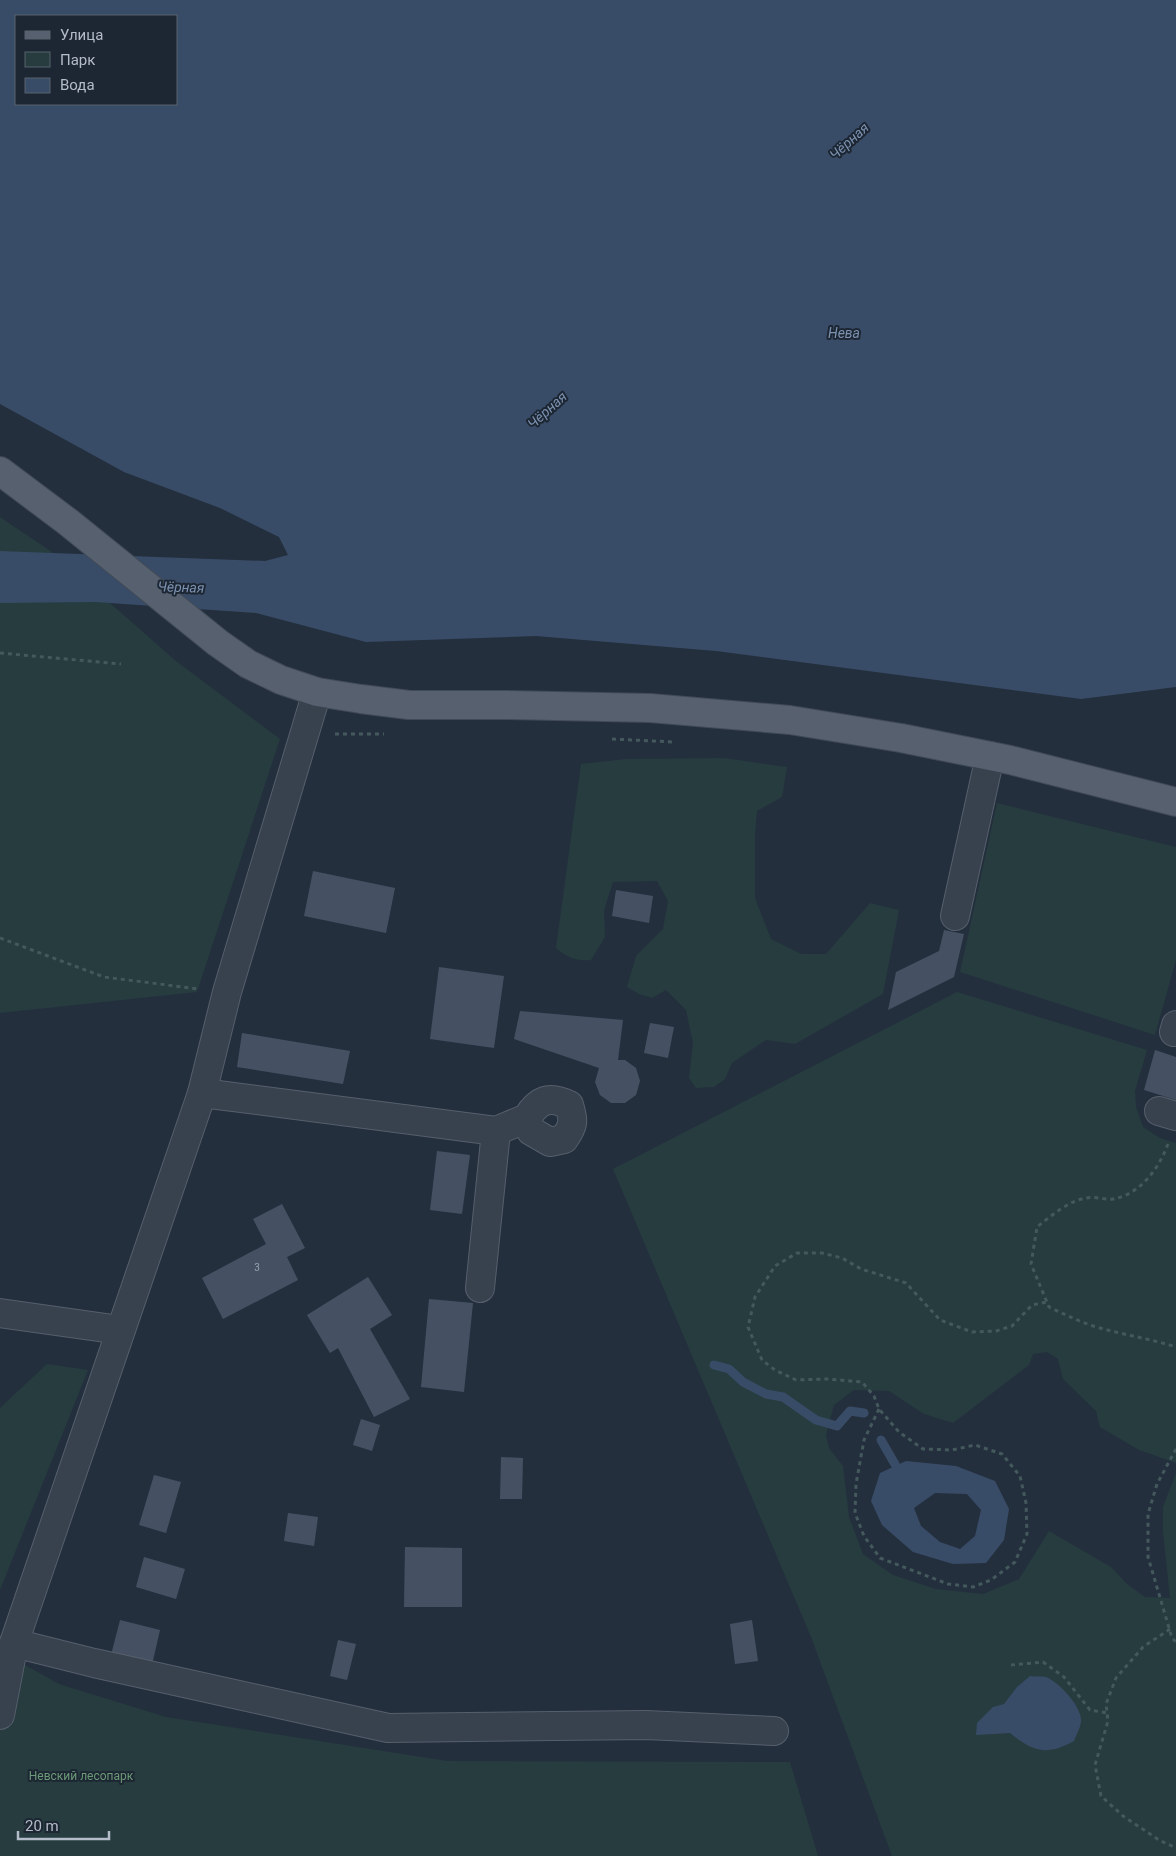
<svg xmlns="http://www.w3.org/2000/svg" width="1176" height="1856" font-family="Roboto,sans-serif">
  <rect width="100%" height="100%" fill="#242f3e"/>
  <g fill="#263c3f">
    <polygon points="0,517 52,552 176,661 280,739 197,992 0,1013"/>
    <path d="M724,758l63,9 -5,30 -25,14 -2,23v64l16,41 30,15h25l44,-51 29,7 -16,84 -88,50 -29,-4 -34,23 -7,16 -11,8 -18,1 -7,-10 4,-35 -7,-33 -20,-20 -14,8 -13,-4 -12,-7 9,-31 27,-27 5,-28 -11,-20 -44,1 -9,28 1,27 -14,23c-14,1 -24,-2 -35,-12l25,-184 45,-5z"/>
    <polygon points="997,803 1176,847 1176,960 1155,1035 960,972"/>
    <polygon points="957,992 1147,1050 1135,1091 1136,1107 1143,1127 1160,1138 1176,1143 1176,1463 1139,1450 1100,1427 1096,1411 1063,1379 1058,1359 1047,1352 1033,1354 1029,1365 953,1423 924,1414 889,1391 854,1390 834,1405 826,1435 829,1448 843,1466 849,1517 863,1554 893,1575 936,1589 983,1594 1019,1579 1049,1531 1111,1567 1127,1584 1145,1597 1170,1598 1163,1532 1163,1507 1176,1473 1176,1856 892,1856 811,1637 613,1169"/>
    <polygon points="47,1364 88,1370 0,1590 0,1408"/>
    <polygon points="0,1651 59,1684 166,1717 447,1761 790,1762 818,1856 0,1856"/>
  </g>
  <g fill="#394c67" fill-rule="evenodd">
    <path d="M0,0h1176v687l-95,12 -365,-48 -180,-15 -170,6 -110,-29 -161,-11 -95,1v-52l265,10 23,-6 -9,-18 -59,-29 -96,-36 -124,-68zM16,16h160v88h-160z"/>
    <path d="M906,1461l50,5 39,15 14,28 -5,31 -18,23 -33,1 -40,-12 -31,-27 -11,-24 9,-28zM935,1493l32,1 14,16 -6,26 -15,13 -20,-7 -19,-16 -7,-18z"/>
    <path d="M1030,1676c5,1 11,0 16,1 13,5 37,31 35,45 -1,7 -5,13 -7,19 -27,15 -41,11 -64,-8l-34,2 1,-12 16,-16 11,-3 13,-17z"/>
  </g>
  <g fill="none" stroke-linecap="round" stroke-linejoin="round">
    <g stroke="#394c67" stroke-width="9">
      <polyline points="714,1365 729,1369 743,1382 766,1394 783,1397 816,1420 837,1426 850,1411 864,1413"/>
      <polyline points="881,1440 896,1466"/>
    </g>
  </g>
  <g fill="#455162">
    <polygon points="313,871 395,888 386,933 304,916"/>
    <polygon points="616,890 653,896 649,923 612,916"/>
    <polygon points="944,930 964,934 954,977 888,1010 896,972 939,951"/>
    <polygon points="439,967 504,976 494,1048 430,1039"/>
    <polygon points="520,1011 623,1020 618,1060 625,1060 636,1068 640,1081 636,1095 625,1103 611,1103 600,1095 595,1082 599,1068 514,1039"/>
    <polygon points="650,1023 674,1027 668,1058 644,1053"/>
    <polygon points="242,1033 350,1051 343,1084 237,1067"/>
    <polygon points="1155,1050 1176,1057 1176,1100 1144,1090"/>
    <polygon points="437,1151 470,1155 462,1214 430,1210"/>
    <polygon points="282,1204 305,1248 287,1257 298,1280 223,1319 202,1278 266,1244 253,1219"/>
    <polygon points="368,1277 392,1315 370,1329 410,1399 374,1417 338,1348 330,1353 307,1315"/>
    <polygon points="429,1299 473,1303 464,1392 421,1387"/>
    <polygon points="361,1419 380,1425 372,1451 353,1445"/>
    <polygon points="501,1457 523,1458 522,1499 500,1499"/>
    <polygon points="154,1475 181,1482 166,1533 139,1525"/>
    <polygon points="288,1513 318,1517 314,1546 284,1541"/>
    <polygon points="405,1547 462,1548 462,1607 404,1607"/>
    <polygon points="144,1557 185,1569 176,1599 136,1587"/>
    <polygon points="120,1620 160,1630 152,1665 111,1655"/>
    <polygon points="752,1620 758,1661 735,1664 730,1624"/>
    <polygon points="338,1640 356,1644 347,1680 330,1676"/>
  </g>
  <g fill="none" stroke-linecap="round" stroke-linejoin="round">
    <defs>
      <g id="minor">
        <polyline points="955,916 990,756"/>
        <polyline points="1174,1032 1176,1025"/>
        <polyline points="202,1093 496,1131 480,1288"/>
        <polyline points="1159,1111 1176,1116"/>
        <path d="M496,1131l31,-13c11,-18 22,-23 42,-13 5,16 5,20 -5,34l-14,3 -19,-11 -4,-13"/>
        <polyline points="0,1313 120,1330"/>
        <polyline points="14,1643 94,1663 388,1728 646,1725 774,1731"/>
        <polyline points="0,1715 14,1643 202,1093 227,992 317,692"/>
      </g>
      <polyline id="major" points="0,471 68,522 218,643 248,664 281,680 317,692 361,699 409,705 506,705 650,708 790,720 901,738 1010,760 1176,802"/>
    </defs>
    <use href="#minor" stroke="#565f6c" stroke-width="30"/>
    <use href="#major" stroke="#414a57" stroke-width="30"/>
    <g stroke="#44595c" stroke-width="3" stroke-dasharray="4 4" stroke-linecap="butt">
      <polyline points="0,653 121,664"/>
      <polyline points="335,734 384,734"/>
      <polyline points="612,739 674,742"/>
      <polyline points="0,938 104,977 199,989"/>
      <path d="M1168,1144c-9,24 -27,50 -55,55 -8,1 -18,-3 -27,-1 -18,3 -35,18 -49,29l-6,37 18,43c17,8 33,16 51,21 25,7 51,11 76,19"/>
      <polyline points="879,1409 864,1440 856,1484 855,1513 864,1536 880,1558 948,1584 973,1587 991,1580 1015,1562 1027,1534 1026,1503 1020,1476 1002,1454 975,1445 952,1450 923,1449 899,1432 879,1409 874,1396 862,1382 828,1379 796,1380 775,1370 762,1360 748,1327 755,1297 775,1266 797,1253 822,1253 842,1258 861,1269 906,1283 940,1320 972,1332 996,1331 1012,1326 1032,1305 1047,1302"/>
      <polyline points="1176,1449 1157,1484 1148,1514 1148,1557 1172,1638 1176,1642"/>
      <polyline points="1170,1629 1143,1647 1116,1678 1106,1704 1108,1721 1095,1765 1101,1796 1123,1816 1159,1840 1176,1848"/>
      <polyline points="1011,1665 1043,1662 1064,1677 1090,1710 1107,1713"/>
    </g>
    <use href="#minor" stroke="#38414e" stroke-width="28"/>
    <use href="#major" stroke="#56606e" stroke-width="28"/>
  </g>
  <g text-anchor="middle" stroke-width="4" stroke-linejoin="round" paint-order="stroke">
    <g font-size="10" fill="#98a1af">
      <text x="257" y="1271">3</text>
    </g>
    <g font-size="12" fill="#6b9a76" stroke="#1d2633">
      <text x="81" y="1780">Невский лесопарк</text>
    </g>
    <g font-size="14" font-style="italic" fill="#7c92b1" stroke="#1d2633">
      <text transform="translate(849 141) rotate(-42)" y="5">Чёрная</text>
      <text x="844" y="338">Нева</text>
      <text transform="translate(547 410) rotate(-42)" y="5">Чёрная</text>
      <text transform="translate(181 587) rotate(2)" y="5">Чёрная</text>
    </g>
  </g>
  <rect x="15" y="15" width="162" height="90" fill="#1d2633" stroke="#59626f"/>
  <rect x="25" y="31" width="25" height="8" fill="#56606e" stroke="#59626f"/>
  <text x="60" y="40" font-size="15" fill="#b4bcc9">Улица</text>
  <rect x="25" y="52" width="25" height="15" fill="#263c3f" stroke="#59626f"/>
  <text x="60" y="65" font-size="15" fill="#b4bcc9">Парк</text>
  <rect x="25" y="78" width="25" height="15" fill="#394c67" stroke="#59626f"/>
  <text x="60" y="90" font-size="15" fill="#b4bcc9">Вода</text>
  <path d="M18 1831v8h91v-8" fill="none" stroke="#b4bcc9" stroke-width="2.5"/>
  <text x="25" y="1831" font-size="15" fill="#b4bcc9" stroke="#1d2633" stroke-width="4" paint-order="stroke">20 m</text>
</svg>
